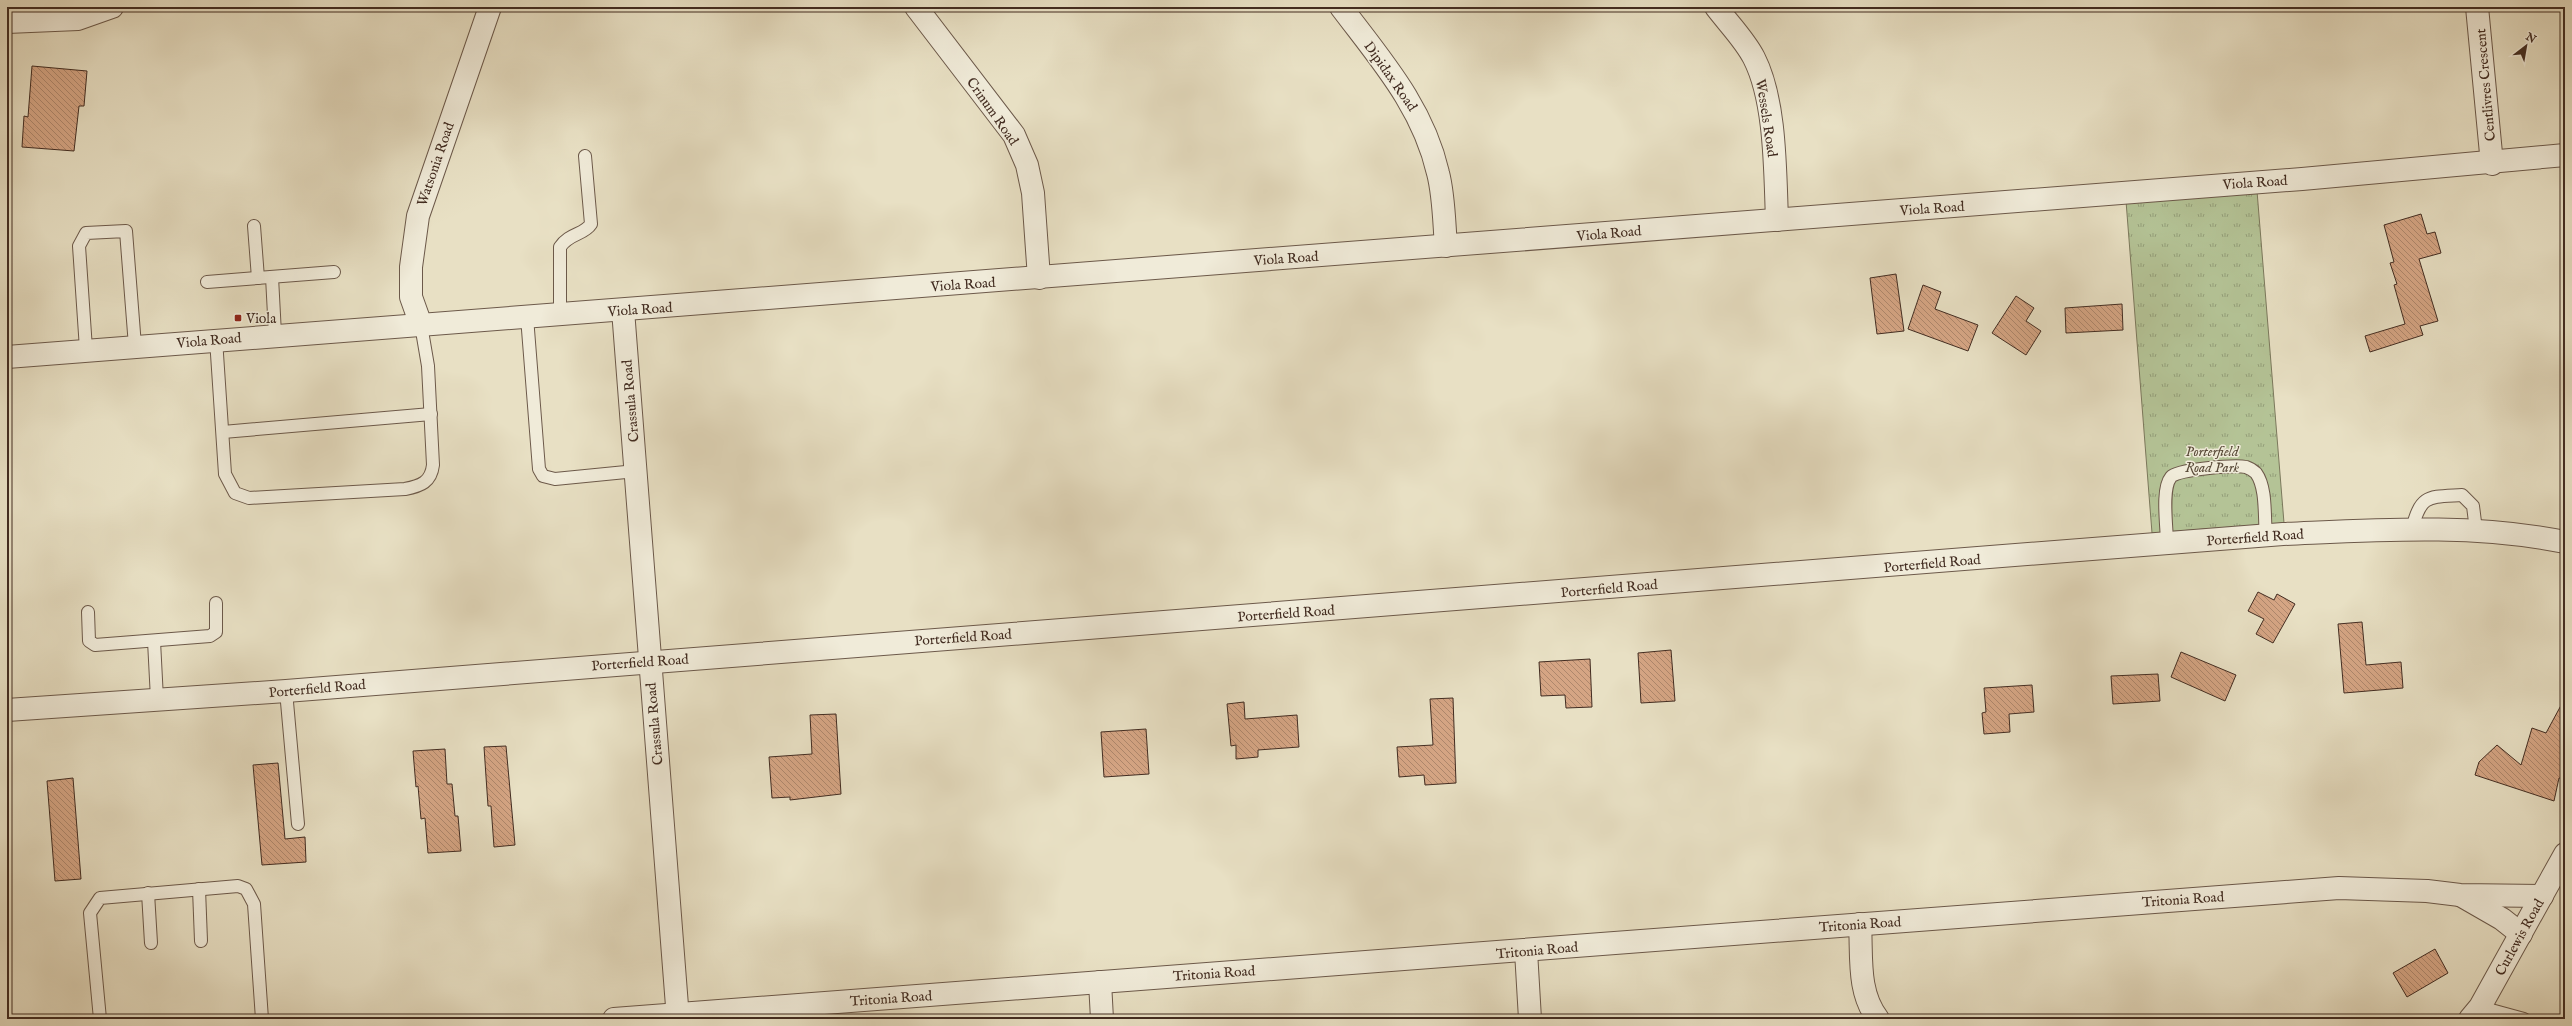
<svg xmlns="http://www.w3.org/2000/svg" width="2572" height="1026" font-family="'IM FELL English',serif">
  <defs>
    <pattern id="grass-tufts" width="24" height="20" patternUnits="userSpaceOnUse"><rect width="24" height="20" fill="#b4c396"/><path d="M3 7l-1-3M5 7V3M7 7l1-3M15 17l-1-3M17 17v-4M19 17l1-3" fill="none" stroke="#949f7a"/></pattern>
    <pattern id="building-back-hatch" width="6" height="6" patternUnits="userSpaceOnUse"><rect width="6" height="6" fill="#d5a584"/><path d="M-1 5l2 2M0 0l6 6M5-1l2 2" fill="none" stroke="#ae876c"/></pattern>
  </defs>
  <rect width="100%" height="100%" fill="#e8e0c4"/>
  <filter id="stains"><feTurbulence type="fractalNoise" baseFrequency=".005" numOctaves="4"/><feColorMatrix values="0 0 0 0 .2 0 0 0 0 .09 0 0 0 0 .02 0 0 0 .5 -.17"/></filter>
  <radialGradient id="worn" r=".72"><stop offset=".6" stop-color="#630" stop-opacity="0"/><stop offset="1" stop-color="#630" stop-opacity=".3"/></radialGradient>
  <polygon fill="url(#grass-tufts)" stroke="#7b785c" points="2257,191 2284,523 2152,533 2126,201"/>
  <g fill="url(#building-back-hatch)" stroke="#422c21">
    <polygon points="32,66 87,71 84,106 79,106 74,151 22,147 24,116 28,117"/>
    <polygon points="2421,214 2427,234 2435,232 2441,253 2419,259 2438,321 2420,326 2423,335 2370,352 2365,336 2405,324 2394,285 2397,284 2390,263 2394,262 2384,225"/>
    <polygon points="1896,274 1904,331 1877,334 1870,278"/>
    <polygon points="1923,285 1941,292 1935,309 1978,325 1968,351 1908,329"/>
    <polygon points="2016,296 2034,308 2026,321 2041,331 2026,355 1992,333"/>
    <polygon points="2122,304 2123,330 2066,333 2065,308"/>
    <polygon points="2258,592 2274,600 2277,594 2295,604 2273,643 2256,634 2264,619 2248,611"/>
    <polygon points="2362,622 2366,665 2401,662 2403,688 2344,693 2338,624"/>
    <polygon points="1671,650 1675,701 1641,703 1638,653"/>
    <polygon points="2181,652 2236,675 2225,701 2171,677"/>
    <polygon points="1590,659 1592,707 1566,708 1565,695 1541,696 1539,662"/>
    <polygon points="2158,674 2160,701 2113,704 2111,676"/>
    <polygon points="2032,685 2034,712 2009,714 2010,732 1984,734 1982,713 1986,712 1984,688"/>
    <polygon points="1453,698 1456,783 1425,785 1424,775 1399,777 1397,747 1433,745 1430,699"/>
    <polygon points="2565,698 2565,779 2559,778 2554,801 2475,775 2479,762 2497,745 2521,765 2532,728 2546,733"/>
    <polygon points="1244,702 1245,719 1297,715 1299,747 1258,750 1258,757 1236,759 1236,745 1231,746 1227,704"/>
    <polygon points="836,714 841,794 790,800 790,797 772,798 769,757 812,754 810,715"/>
    <polygon points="1146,729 1149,774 1104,777 1101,732"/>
    <polygon points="506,746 515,845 494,847 491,806 488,806 484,747"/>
    <polygon points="445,749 447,784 452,784 455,816 458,816 461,851 428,853 425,818 421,819 418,786 416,787 413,751"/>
    <polygon points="278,763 285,839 305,837 306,862 262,865 253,765"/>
    <polygon points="73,778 81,879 55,881 47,781"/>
    <polygon points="2435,949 2448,973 2407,997 2393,973"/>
  </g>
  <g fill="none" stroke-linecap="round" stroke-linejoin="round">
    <defs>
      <g id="service">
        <polyline points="254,226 258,278"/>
        <polyline points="272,277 275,334"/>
        <polyline points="207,282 334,272"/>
        <path d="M560,315v-68c9,-14 24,-12 31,-23l-6,-68"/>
        <polyline points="527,317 539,469 543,476 555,479 636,471"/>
        <path d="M216,339l9,135 10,19 14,5 156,-9c16,-3 26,-7 28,-24l-5,-99 -7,-41"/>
        <polyline points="86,349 79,246 86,233 126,231 135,346"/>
        <polyline points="223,432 431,414"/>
        <path d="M2412,529c9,-35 16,-32 50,-34l11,11 3,24"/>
        <path d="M2167,543c0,-16 -6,-54 4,-66 6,-8 65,-12 75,-10 3,1 8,4 10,6 11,15 8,44 10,63"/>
        <polyline points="88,612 89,641 95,645 210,636 216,632 216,603"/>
        <polyline points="154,641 157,699"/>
        <polyline points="286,691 298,824"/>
        <polyline points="199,889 201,941"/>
        <polyline points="148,893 151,943"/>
        <polyline points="2480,1007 2524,1019"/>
        <polyline points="100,1019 90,913 100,898 238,886 246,889 254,904 262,1019"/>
      </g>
      <g id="minor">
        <polyline points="916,7 1014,135 1027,165 1033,193 1039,278"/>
        <path d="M1341,7c40,53 82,100 97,166 6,23 6,49 8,73"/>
        <path d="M1716,7c12,16 29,33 38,51 22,43 21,114 23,162"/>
        <polyline points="2477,7 2492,164"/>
        <polyline points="7,22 78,19 112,7"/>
        <polyline points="623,310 678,1019"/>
        <polyline points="421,325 411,297 411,267 418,216 490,7"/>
        <polyline points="7,357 2302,179 2565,155"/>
        <polyline points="2462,896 2502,919 2521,934"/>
        <path d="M1860,924c2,32 -3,68 18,95"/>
        <polyline points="1526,951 1530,1019"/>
        <polyline points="1100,982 1102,1019"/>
        <polyline points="614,1019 2339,888 2427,891 2460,895 2542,896"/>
        <polyline points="2470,1019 2480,1007 2565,854"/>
      </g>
      <path id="tertiary" d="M7,710l279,-19 1997,-157c94,-4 188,-11 282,8"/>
    </defs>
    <use href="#service" stroke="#6c594a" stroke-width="14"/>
    <use href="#minor" stroke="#6c594a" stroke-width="24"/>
    <use href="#tertiary" stroke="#6c594a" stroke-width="24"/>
    <use href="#service" stroke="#f0ebd9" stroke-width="12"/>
    <use href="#minor" stroke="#f0ebd9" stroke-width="22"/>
    <use href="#tertiary" stroke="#f0ebd9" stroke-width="22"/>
  </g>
  <rect fill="#8f2418" stroke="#f0ebd9" stroke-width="1.5" x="234" y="314" width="8" height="8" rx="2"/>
  <g text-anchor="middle" stroke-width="3" stroke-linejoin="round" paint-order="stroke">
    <g font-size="14" fill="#422c21" stroke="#f0ebd9">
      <text transform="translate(1391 76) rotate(55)" y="5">Dipidax Road</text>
      <text transform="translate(2485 85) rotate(-95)" y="5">Centlivres Crescent</text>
      <text transform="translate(993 111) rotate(55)" y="5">Crinum Road</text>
      <text transform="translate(1767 118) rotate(81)" y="5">Wessels Road</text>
      <text transform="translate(435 164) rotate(-71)" y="5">Watsonia Road</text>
      <text transform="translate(2255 182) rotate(-4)" y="5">Viola Road</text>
      <text transform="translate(1932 208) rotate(-4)" y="5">Viola Road</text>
      <text transform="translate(1609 233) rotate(-5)" y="5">Viola Road</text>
      <text transform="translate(1286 258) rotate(-4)" y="5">Viola Road</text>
      <text transform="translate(963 284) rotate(-4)" y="5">Viola Road</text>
      <text transform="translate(640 309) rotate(-4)" y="5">Viola Road</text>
      <text transform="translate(209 340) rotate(-5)" y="5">Viola Road</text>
      <text transform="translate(630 401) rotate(-95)" y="5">Crassula Road</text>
      <text transform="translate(2255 537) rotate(-4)" y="5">Porterfield Road</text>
      <text transform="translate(1932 563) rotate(-5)" y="5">Porterfield Road</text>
      <text transform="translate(1609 588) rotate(-5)" y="5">Porterfield Road</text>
      <text transform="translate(1286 613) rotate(-4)" y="5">Porterfield Road</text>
      <text transform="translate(963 637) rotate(-4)" y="5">Porterfield Road</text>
      <text transform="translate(640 662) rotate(-4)" y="5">Porterfield Road</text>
      <text transform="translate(317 688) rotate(-5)" y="5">Porterfield Road</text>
      <text transform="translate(654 724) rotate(-95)" y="5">Crassula Road</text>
      <text transform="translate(2183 899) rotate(-4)" y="5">Tritonia Road</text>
      <text transform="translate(1860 924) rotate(-4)" y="5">Tritonia Road</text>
      <text transform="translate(2519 937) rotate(-61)" y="5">Curlewis Road</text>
      <text transform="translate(1537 950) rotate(-5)" y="5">Tritonia Road</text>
      <text transform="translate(1214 973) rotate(-4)" y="5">Tritonia Road</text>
      <text transform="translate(891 998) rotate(-4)" y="5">Tritonia Road</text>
    </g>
    <g font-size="14" fill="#422c21" stroke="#f0ebd9" text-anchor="start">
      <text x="246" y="323">Viola</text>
    </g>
    <g font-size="14" font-style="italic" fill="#594a38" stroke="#f0ebd9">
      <text x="2212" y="456">Porterfield<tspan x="2212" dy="16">Road Park</tspan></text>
    </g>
  </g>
  <rect width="2572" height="1026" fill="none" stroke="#e8e0c4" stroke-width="24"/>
  <rect x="8" y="8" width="2556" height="1010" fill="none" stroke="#422c21" stroke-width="2"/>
  <rect x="12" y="12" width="2548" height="1002" fill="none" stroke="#422c21"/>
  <g transform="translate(2526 46) rotate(31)" stroke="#f0ebd9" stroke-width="3" paint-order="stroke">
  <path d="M0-3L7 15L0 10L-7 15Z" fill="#422c21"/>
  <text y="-6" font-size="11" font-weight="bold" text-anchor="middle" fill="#422c21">N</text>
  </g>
  <rect width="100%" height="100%" filter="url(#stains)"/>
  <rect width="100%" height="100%" fill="url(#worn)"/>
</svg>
